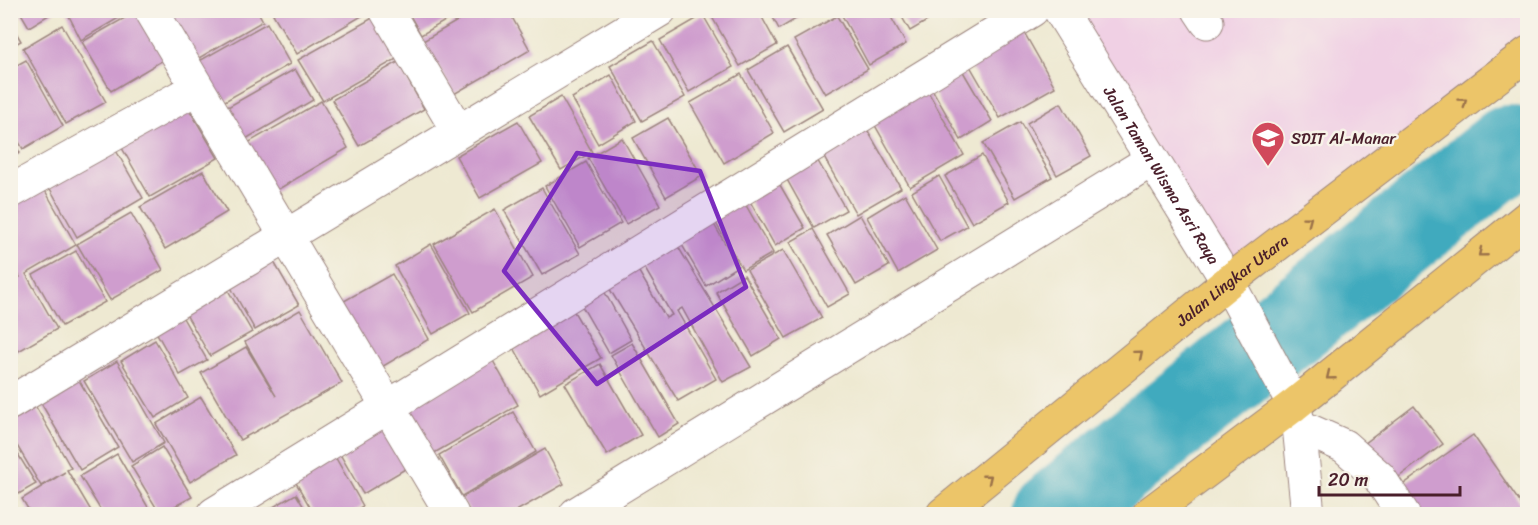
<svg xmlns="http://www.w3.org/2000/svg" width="1538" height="525" font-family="Sriracha,sans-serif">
  <rect width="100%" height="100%" fill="#f7f3e8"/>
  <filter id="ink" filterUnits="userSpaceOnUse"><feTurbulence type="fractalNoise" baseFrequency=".0167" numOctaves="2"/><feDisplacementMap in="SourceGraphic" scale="12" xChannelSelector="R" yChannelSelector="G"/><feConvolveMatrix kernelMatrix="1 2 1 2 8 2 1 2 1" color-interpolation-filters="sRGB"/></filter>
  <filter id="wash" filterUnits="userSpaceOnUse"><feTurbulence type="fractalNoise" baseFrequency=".008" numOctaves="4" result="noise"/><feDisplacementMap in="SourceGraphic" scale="24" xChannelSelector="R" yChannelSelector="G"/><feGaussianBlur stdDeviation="1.35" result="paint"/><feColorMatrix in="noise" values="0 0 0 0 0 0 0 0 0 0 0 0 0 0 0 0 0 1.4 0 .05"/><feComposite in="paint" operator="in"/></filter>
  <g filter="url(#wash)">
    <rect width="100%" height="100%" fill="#eee9d2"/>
    <polygon fill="#f0d0e4" points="1062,11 1527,11 1527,53 1228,282"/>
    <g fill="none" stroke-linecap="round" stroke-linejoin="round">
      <polyline stroke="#3faabe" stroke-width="14" points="1509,148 1528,134"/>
      <polyline stroke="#3faabe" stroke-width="86" points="1055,514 1509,148"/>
    </g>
    <g id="blocks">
      <g fill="#cf9dce">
        <polygon points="19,10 57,10 29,27"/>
        <polygon points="66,10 128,10 129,12 81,40"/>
        <polygon points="175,10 257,10 263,21 192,62 165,16"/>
        <polygon points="279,10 372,10 297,54 273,14"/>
        <polygon points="407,10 464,10 421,35"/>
        <polygon points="476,10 508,10 530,50 454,94 423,41"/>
        <polygon points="708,10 758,10 777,45 740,66"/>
        <polygon points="769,10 811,10 779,29"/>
        <polygon points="839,10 887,10 906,44 869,65"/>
        <polygon points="898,10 946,10 910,31"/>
        <polygon points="137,11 165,59 111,91 82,42"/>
        <polygon points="703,15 733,67 689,92 660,40"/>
        <polygon points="376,16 400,57 323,101 298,60"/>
        <polygon points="837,16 868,69 825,94 794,40"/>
        <polygon points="10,22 21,41 10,47"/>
        <polygon points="267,23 290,64 218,105 194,64"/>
        <polygon points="62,25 106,102 66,124 23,48"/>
        <polygon points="1021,27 1055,87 1000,118 966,59"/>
        <polygon points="653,41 685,97 642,121 610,66"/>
        <polygon points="787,47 823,109 784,132 748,70"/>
        <polygon points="26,60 63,126 23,149 10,127 10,69"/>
        <polygon points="398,62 424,109 359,146 332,100"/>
        <polygon points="958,63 992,121 961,140 927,80"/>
        <polygon points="295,69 313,100 244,140 226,108"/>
        <polygon points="741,74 774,133 724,163 690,103"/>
        <polygon points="611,75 636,121 598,144 572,98"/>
        <polygon points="922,81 964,155 910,187 868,113"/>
        <polygon points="561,97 592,152 561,170 529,116"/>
        <polygon points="321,101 348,148 267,196 239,148"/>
        <polygon points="1061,103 1091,156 1057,175 1027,123"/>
        <polygon points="189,109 218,158 150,197 122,148"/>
        <polygon points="668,118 702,176 666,197 633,138"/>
        <polygon points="861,119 901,188 856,214 817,145"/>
        <polygon points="518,121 542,163 480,198 456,156"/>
        <polygon points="1020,122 1052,177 1015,198 983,143"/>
        <polygon points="10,136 20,153 10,158"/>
        <polygon points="622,138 660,205 626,224 588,158"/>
        <polygon points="114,147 143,198 77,237 48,185"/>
        <polygon points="811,149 846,210 814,228 780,167"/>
        <polygon points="982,155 1009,202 972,223 945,176"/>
        <polygon points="586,162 621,223 580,247 545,186"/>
        <polygon points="203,171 227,212 165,249 140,207"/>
        <polygon points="773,173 805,228 775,246 743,189"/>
        <polygon points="939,176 967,226 940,241 912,192"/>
        <polygon points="43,187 76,245 26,274 57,329 10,356 10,283 20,277 10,261 10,206"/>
        <polygon points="542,188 580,254 542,275 504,210"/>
        <polygon points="739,193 773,253 743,270 709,211"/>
        <polygon points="905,194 937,250 898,273 867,217"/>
        <polygon points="495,209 533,277 473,312 434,244"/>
        <polygon points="131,213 163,270 110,300 77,244"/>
        <polygon points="708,214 738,266 706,286 675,233"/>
        <polygon points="860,215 889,266 856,285 827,235"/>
        <polygon points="813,229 850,294 827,307 790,242"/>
        <polygon points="671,235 751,367 723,382 682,308 677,311 716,379 678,401 603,278 632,260 666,318 672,315 637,255"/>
        <polygon points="431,244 470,313 433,334 395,266"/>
        <polygon points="267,250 299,305 255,330 224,275"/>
        <polygon points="783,250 822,318 786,338 747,270"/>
        <polygon points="76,251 105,302 62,326 33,275"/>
        <polygon points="392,274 429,339 375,371 337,305"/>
        <polygon points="744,275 781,339 753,356 716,292"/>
        <polygon points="221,278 252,332 210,356 179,302"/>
        <polygon points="598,280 631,340 609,353 575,294"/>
        <polygon points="569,303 601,358 540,394 509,339"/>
        <polygon points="175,304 207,360 180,375 149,319"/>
        <polygon points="300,310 342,383 240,440 201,373 246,347 276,396 245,342"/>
        <polygon points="155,340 188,398 155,418 121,361"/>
        <polygon points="632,343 679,424 658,437 611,355"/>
        <polygon points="488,352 518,405 429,456 399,404"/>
        <polygon points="117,361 164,443 132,462 84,381"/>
        <polygon points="600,364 641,435 607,455 565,384"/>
        <polygon points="76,375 118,447 80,470 38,398"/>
        <polygon points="201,397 236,455 190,482 156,424"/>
        <polygon points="1414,406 1443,444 1392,482 1364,444"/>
        <polygon points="36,407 71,468 67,470 93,514 31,514 22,499 65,472 41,486 10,434 10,422"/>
        <polygon points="513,412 536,452 462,496 439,455"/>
        <polygon points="377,417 407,468 363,494 333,442"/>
        <polygon points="1473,435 1528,514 1415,514 1397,489"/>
        <polygon points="10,441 36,484 10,499"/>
        <polygon points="162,447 192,497 160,514 131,466"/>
        <polygon points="545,449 564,484 511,514 471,514 461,498"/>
        <polygon points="333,453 363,506 349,514 314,514 292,476"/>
        <polygon points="117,454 152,514 103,514 80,476"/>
        <polygon points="296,494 308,514 261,514"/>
      </g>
    </g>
  </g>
  <g filter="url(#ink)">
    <use href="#blocks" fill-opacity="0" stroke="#9c847e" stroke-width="1.5"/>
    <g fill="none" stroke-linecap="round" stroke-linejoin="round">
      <defs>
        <g id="minor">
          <polyline points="151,10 452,514"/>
          <polyline points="386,10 458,131"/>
          <path id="s1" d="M1060,10l168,272 66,123 5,21 9,88"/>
          <polyline points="1199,10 1207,22"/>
          <polyline points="10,192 197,88"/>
          <polyline points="10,403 660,10"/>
          <polyline points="1299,426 1344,446 1379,477 1403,514"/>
          <polyline points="214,514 1032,10"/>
          <polyline points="576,514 1150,161"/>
        </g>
        <g id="major">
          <path id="s2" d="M943,514l285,-232 300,-229"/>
          <polyline points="1149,514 1294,405 1528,217"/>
        </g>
      </defs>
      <use href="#minor" stroke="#9c847e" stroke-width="35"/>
      <use href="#major" stroke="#9c847e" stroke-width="35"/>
      <use href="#minor" stroke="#fff" stroke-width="33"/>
      <use href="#major" stroke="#ecc569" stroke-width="33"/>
    </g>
    <defs><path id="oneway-chevron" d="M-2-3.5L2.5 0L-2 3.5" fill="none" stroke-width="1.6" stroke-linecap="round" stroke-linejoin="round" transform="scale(1.5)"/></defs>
    <g stroke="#9b724a">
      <use href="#oneway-chevron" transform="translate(1463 102) rotate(-37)"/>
      <use href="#oneway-chevron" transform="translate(1308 220) rotate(-37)"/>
      <use href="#oneway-chevron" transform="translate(1482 253) rotate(141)"/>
      <use href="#oneway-chevron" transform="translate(1139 354) rotate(-40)"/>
      <use href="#oneway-chevron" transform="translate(1330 376) rotate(141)"/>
      <use href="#oneway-chevron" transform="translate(988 478) rotate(-39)"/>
    </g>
  </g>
  <path fill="#7b2cbf" fill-opacity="0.2" stroke="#7b2cbf" stroke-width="4.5" stroke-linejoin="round" d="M577,153l123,18 46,116 -149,97 -93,-113z"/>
  <defs>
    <symbol id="school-pin" viewBox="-11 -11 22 30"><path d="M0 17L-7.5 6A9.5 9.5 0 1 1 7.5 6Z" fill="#d1495b" stroke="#f7f3e8"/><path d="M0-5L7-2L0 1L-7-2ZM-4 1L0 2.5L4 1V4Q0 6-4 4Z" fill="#fff"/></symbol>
  </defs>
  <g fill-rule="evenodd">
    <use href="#school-pin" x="1249" y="119" width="38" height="52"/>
  </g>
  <g text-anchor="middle" stroke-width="5" stroke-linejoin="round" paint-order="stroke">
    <g font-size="16" fill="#4a1f2b" stroke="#f7f3e8" text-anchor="start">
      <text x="1291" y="144">SDIT Al-Manar</text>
    </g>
    <g font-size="16" fill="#4a1f2b" stroke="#f7f3e8">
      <text dy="6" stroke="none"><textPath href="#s1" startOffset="194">Jalan Taman Wisma Asri Raya</textPath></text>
      <text dy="6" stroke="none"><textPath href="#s2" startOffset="372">Jalan Lingkar Utara</textPath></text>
    </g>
  </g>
  <rect width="1538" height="525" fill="none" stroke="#f7f3e8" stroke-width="36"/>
  <path d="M1319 486v9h141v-9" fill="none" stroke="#4a1f2b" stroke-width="3"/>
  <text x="1328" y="486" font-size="18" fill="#4a1f2b" stroke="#f7f3e8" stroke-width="4.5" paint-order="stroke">20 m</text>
</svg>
